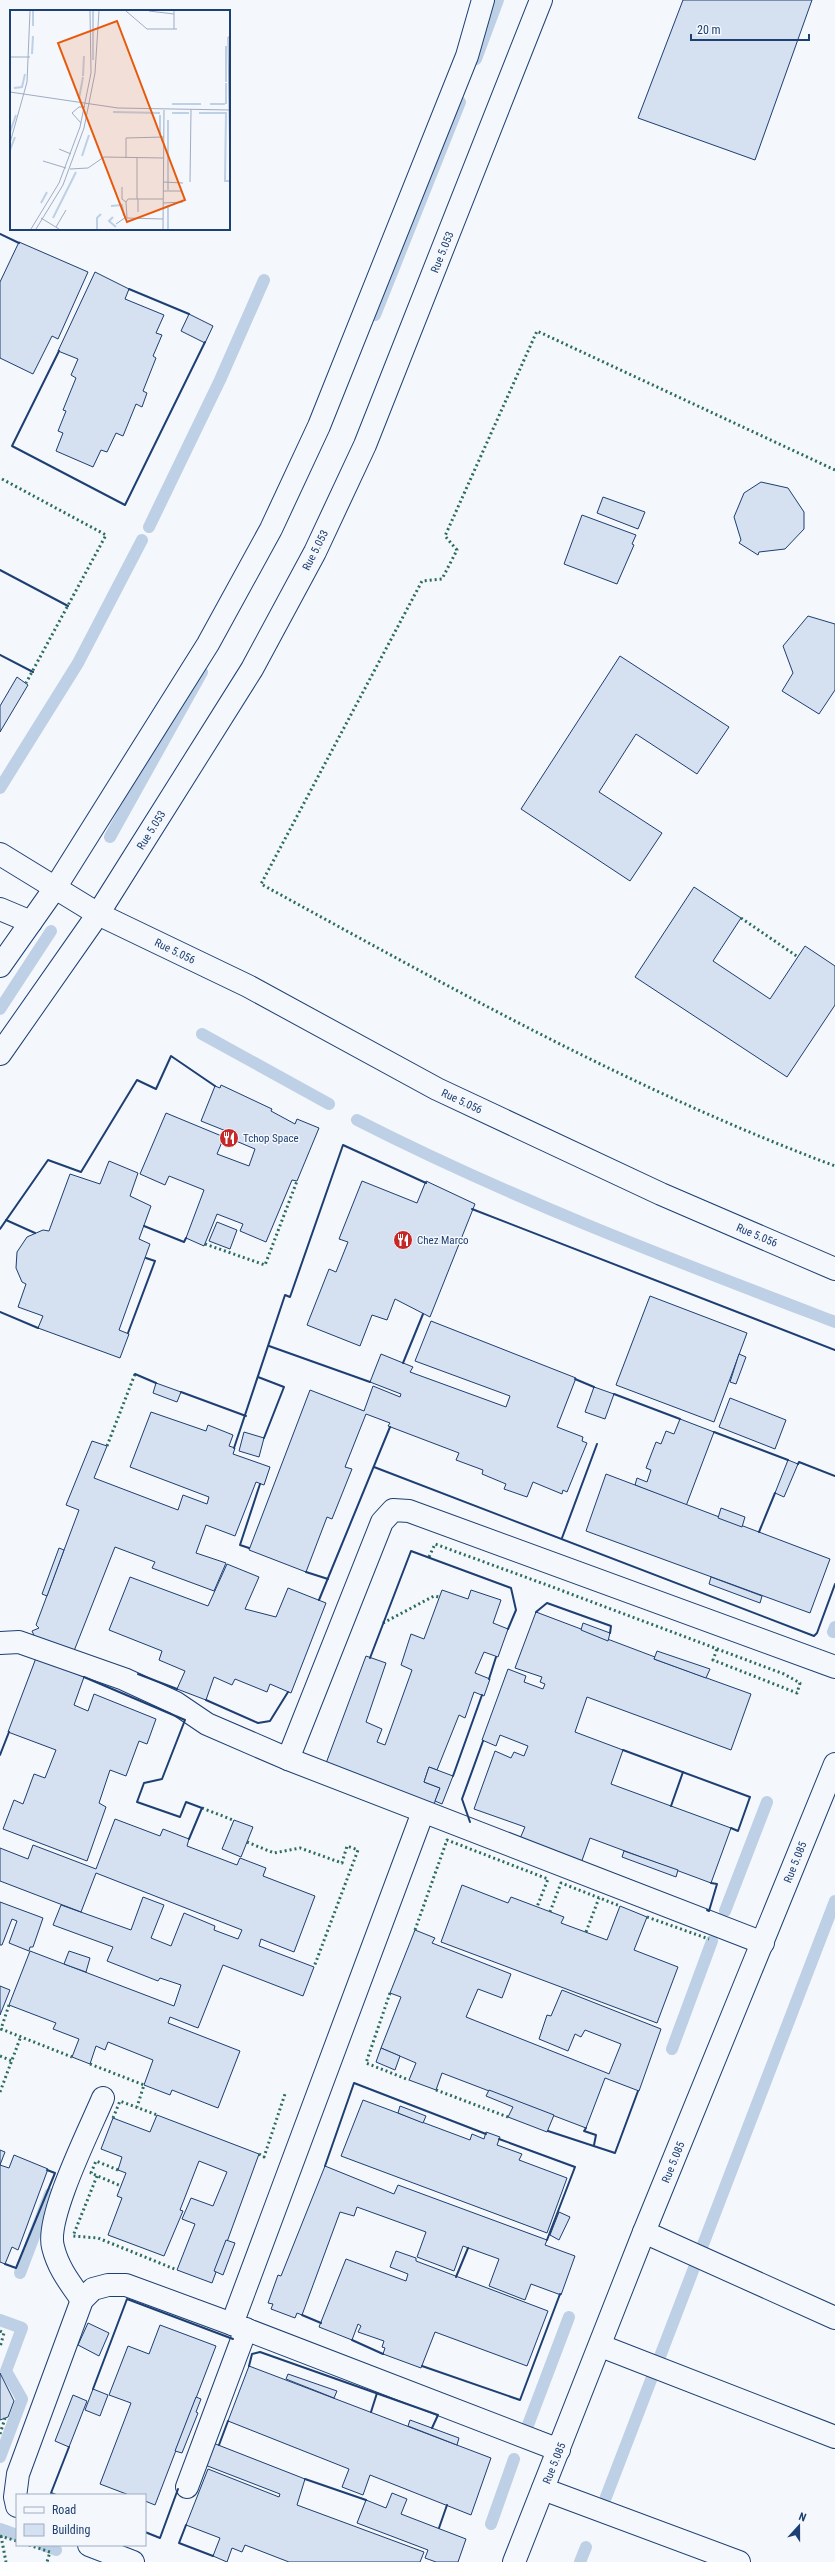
<svg xmlns="http://www.w3.org/2000/svg" width="835" height="2562" font-family="'Roboto Condensed',sans-serif">
  <rect width="100%" height="100%" fill="#f4f7fb"/>
  <g fill="none" stroke-linecap="round" stroke-linejoin="round">
    <g stroke="#bed0e5" stroke-width="12">
      <polyline points="476,59 498,0"/>
      <polyline points="375,315 460,102"/>
      <polyline points="149,527 220,380 264,280"/>
      <polyline points="0,788 78,663 142,540"/>
      <polyline points="110,837 202,672"/>
      <polyline points="0,1009 51,931"/>
      <polyline points="202,1034 329,1104"/>
      <path d="M357,1120c155,79 316,140 478,202"/>
      <polyline points="833,1632 835,1627"/>
      <polyline points="725,1911 767,1802"/>
      <polyline points="672,2049 712,1941"/>
      <polyline points="20,2273 50,2194"/>
      <polyline points="0,2320 22,2328 6,2371 22,2399 0,2457"/>
      <polyline points="525,2433 569,2317"/>
      <polyline points="606,2497 835,1901"/>
      <polyline points="491,2524 514,2459"/>
      <polyline points="0,2529 17,2535"/>
      <polyline points="43,2545 56,2550"/>
      <polyline points="580,2562 586,2547"/>
    </g>
  </g>
  <g fill="#d5e0f0" stroke="#1d3f73">
    <polygon points="683,0 812,0 755,160 638,118"/>
    <polygon points="19,242 88,272 58,339 52,336 33,374 0,358 0,282"/>
    <polygon points="95,272 129,289 125,299 164,315 156,333 162,335 153,356 156,358 143,391 147,393 142,407 136,404 123,436 116,433 107,452 101,450 93,467 56,451 63,433 58,431 66,411 63,410 76,378 71,375 78,359 58,351"/>
    <polygon points="189,314 213,326 205,343 181,331"/>
    <polygon points="761,482 788,488 804,512 804,529 785,549 759,552 758,555 739,543 741,540 734,517 744,493"/>
    <polygon points="603,497 645,512 638,529 597,513"/>
    <polygon points="582,515 636,535 632,544 634,545 617,584 564,564"/>
    <polygon points="808,616 835,624 835,690 819,714 782,691 793,673 783,646"/>
    <polygon points="620,656 729,727 697,774 636,734 599,792 662,833 630,881 521,809"/>
    <polygon points="17,677 28,685 0,732 0,706"/>
    <polygon points="694,887 741,918 713,961 770,999 805,946 835,966 835,1005 787,1077 635,977"/>
    <polygon points="221,1085 272,1109 271,1111 295,1124 297,1119 319,1128 297,1181 292,1180 266,1242 240,1231 243,1224 217,1214 204,1246 186,1238 204,1190 169,1176 165,1185 140,1174 166,1113 224,1137 217,1154 249,1166 255,1149 224,1136 226,1131 201,1121 215,1086 220,1088"/>
    <polygon points="109,1161 138,1173 130,1196 151,1206 139,1239 150,1244 119,1330 129,1334 120,1358 38,1328 43,1316 18,1307 26,1284 22,1282 16,1268 17,1252 27,1237 43,1230 49,1231 70,1174 100,1184"/>
    <polygon points="362,1181 417,1203 426,1181 475,1204 430,1317 395,1299 387,1320 372,1315 360,1346 307,1325 329,1269 336,1272 348,1242 339,1239"/>
    <polygon points="217,1222 237,1230 230,1249 209,1241"/>
    <polygon points="650,1296 747,1333 714,1422 616,1385"/>
    <polygon points="431,1321 576,1378 557,1427 583,1437 582,1441 587,1443 567,1492 563,1490 562,1494 533,1482 527,1497 504,1489 506,1484 482,1474 483,1470 456,1460 459,1453 388,1426 390,1423 366,1414 345,1467 352,1469 332,1519 327,1517 306,1572 249,1550 310,1390 364,1411 373,1386 400,1397 401,1394 370,1382 381,1354 413,1367 410,1372 506,1407 510,1396 415,1361"/>
    <polygon points="739,1354 746,1357 736,1384 730,1382"/>
    <polygon points="156,1383 181,1392 177,1402 153,1393"/>
    <polygon points="594,1387 614,1394 605,1419 585,1412"/>
    <polygon points="730,1398 786,1420 775,1449 719,1427"/>
    <polygon points="151,1412 206,1431 208,1425 233,1435 229,1446 235,1448 233,1454 270,1467 264,1485 256,1482 235,1536 206,1525 196,1553 226,1563 214,1591 152,1568 155,1562 115,1547 74,1651 38,1644 32,1631 39,1628 36,1625 79,1510 66,1505 92,1441 107,1446 94,1478 178,1510 183,1495 207,1504 209,1497 130,1467"/>
    <polygon points="680,1419 714,1432 686,1506 635,1485 637,1478 647,1482 651,1470 646,1468 656,1442 661,1444 666,1431 674,1434"/>
    <polygon points="244,1432 264,1438 259,1457 239,1451"/>
    <polygon points="788,1460 798,1464 784,1497 775,1493"/>
    <polygon points="606,1474 830,1559 810,1613 586,1531"/>
    <polygon points="721,1508 745,1517 742,1527 718,1518"/>
    <polygon points="59,1548 64,1550 47,1596 42,1594"/>
    <polygon points="227,1564 259,1577 245,1609 276,1617 288,1588 326,1603 291,1693 270,1684 267,1692 235,1679 232,1685 214,1677 206,1700 177,1689 185,1671 159,1660 162,1651 109,1630 130,1577 208,1606"/>
    <polygon points="711,1577 762,1596 760,1603 709,1584"/>
    <polygon points="442,1590 468,1599 471,1590 501,1600 493,1623 508,1629 498,1657 484,1652 475,1673 490,1679 484,1696 474,1692 465,1718 459,1715 437,1770 429,1767 424,1782 440,1788 433,1807 325,1766 366,1656 386,1663 366,1722 382,1729 377,1742 385,1745 412,1670 401,1665 411,1634 424,1639"/>
    <polygon points="536,1612 655,1657 654,1659 751,1694 731,1750 587,1697 575,1732 623,1750 611,1784 731,1828 711,1883 590,1838 580,1866 518,1843 525,1827 474,1809 495,1751 511,1758 514,1752 524,1756 528,1746 500,1735 496,1746 482,1740 508,1669 526,1676 524,1682 543,1689 545,1684 540,1682 542,1677 515,1668"/>
    <polygon points="583,1623 610,1633 608,1641 581,1630"/>
    <polygon points="657,1651 710,1669 706,1678 654,1659"/>
    <polygon points="36,1658 84,1677 74,1705 88,1711 94,1694 156,1719 147,1744 139,1741 126,1776 110,1770 99,1803 106,1807 87,1861 3,1829 14,1800 23,1804 34,1774 45,1778 56,1750 8,1732"/>
    <polygon points="429,1767 453,1776 442,1804 435,1801 440,1788 424,1782"/>
    <polygon points="115,1819 160,1836 163,1829 189,1839 187,1846 237,1865 240,1858 266,1868 263,1876 315,1896 294,1952 261,1939 259,1946 314,1967 303,1996 223,1965 198,2028 170,2017 168,2023 240,2051 218,2108 172,2090 170,2095 144,2085 153,2060 108,2042 105,2050 96,2046 90,2064 72,2057 79,2039 53,2029 56,2023 9,2005 30,1951 174,2006 181,1985 160,1978 158,1981 107,1961 113,1947 53,1925 61,1905 131,1930 143,1897 164,1905 151,1938 171,1946 184,1913 215,1926 214,1930 238,1939 242,1930 96,1873 81,1912 0,1881 0,1848 28,1859 33,1845 96,1869"/>
    <polygon points="234,1820 253,1827 241,1857 222,1849"/>
    <polygon points="624,1851 678,1870 676,1877 622,1857"/>
    <polygon points="462,1885 508,1903 511,1897 564,1917 561,1923 607,1940 620,1906 647,1917 634,1950 678,1967 657,2023 441,1942"/>
    <polygon points="0,1902 43,1918 33,1947 30,1947 29,1951 9,1943 17,1921 12,1919 2,1945 0,1945"/>
    <polygon points="415,1930 435,1938 432,1943 511,1974 502,1998 478,1989 466,2017 607,2073 609,2074 621,2044 585,2030 581,2037 575,2034 568,2051 539,2039 547,2015 551,2016 562,1990 661,2029 639,2091 605,2078 586,2128 442,2073 436,2090 409,2080 416,2063 381,2048 401,1997 390,1993"/>
    <polygon points="69,1951 90,1958 86,1972 64,1964"/>
    <polygon points="0,1986 10,1990 0,2015"/>
    <polygon points="381,2048 400,2056 395,2070 376,2062"/>
    <polygon points="489,2090 554,2115 547,2132 508,2117 513,2107 486,2096"/>
    <polygon points="363,2100 470,2140 472,2134 484,2139 486,2132 500,2137 497,2145 522,2154 519,2160 567,2178 547,2233 341,2156"/>
    <polygon points="400,2106 426,2116 423,2123 398,2113"/>
    <polygon points="157,2115 259,2154 212,2283 177,2270 195,2224 182,2219 191,2198 213,2206 227,2172 199,2161 180,2210 183,2211 164,2256 108,2235 122,2198 117,2196 126,2173 118,2170 122,2157 101,2149 113,2118 150,2132"/>
    <polygon points="0,2150 5,2152 0,2165 9,2168 14,2155 48,2169 18,2250 12,2247 5,2264 0,2262"/>
    <polygon points="325,2166 394,2194 398,2185 547,2240 545,2245 575,2256 561,2295 531,2284 525,2300 489,2286 499,2259 463,2246 454,2271 417,2257 426,2232 357,2207 354,2216 340,2212 302,2315 297,2313 295,2318 271,2309 273,2304 268,2303 278,2275 281,2276"/>
    <polygon points="559,2212 570,2217 559,2240 550,2235"/>
    <polygon points="226,2240 235,2243 223,2275 214,2271"/>
    <polygon points="396,2251 416,2258 416,2261 548,2311 527,2366 435,2332 421,2368 383,2354 385,2348 382,2347 384,2341 358,2332 361,2326 358,2324 352,2340 319,2327 346,2259 406,2281 408,2274 390,2267"/>
    <polygon points="88,2323 109,2333 99,2356 78,2345"/>
    <polygon points="160,2325 216,2346 155,2505 145,2501 145,2495 129,2495 100,2484 131,2403 109,2395 128,2346 149,2354"/>
    <polygon points="249,2366 491,2458 471,2515 370,2475 363,2495 342,2487 349,2469 228,2421"/>
    <polygon points="0,2373 14,2401 8,2417 0,2420"/>
    <polygon points="288,2374 337,2391 334,2398 286,2379"/>
    <polygon points="93,2389 108,2395 100,2416 85,2410"/>
    <polygon points="73,2395 87,2401 69,2447 55,2441"/>
    <polygon points="196,2397 201,2399 196,2412 198,2413 182,2453 175,2451"/>
    <polygon points="410,2420 459,2438 457,2445 408,2426"/>
    <polygon points="213,2443 305,2479 297,2505 424,2552 420,2562 289,2562 245,2545 242,2552 232,2548 227,2562 213,2556 220,2538 186,2525 208,2469 279,2497 280,2494 205,2465"/>
    <polygon points="392,2493 407,2499 401,2514 466,2539 458,2562 436,2562 425,2558 428,2550 357,2523 366,2500 386,2508"/>
  </g>
  <g fill="none" stroke-linecap="round" stroke-linejoin="round">
    <defs>
      <g id="minor">
        <polyline points="0,854 98,914 248,986 437,1089 661,1194 835,1269"/>
        <polyline points="0,909 31,922"/>
        <polyline points="0,1643 19,1642 124,1679 176,1703 207,1724 288,1759 763,1943"/>
        <polyline points="288,1759 382,1522 393,1510 409,1511 835,1667"/>
        <polyline points="644,2232 835,2318"/>
        <path d="M82,2300c-12,-17 -24,-32 -29,-53 -8,-29 37,-118 50,-149"/>
        <polyline points="232,2324 423,1812"/>
        <polyline points="601,2346 835,2437"/>
        <polyline points="187,2487 246,2329"/>
        <polyline points="543,2489 739,2562"/>
        <polyline points="17,2506 15,2497 18,2474 82,2300 93,2289 108,2285 126,2285 232,2324 559,2450"/>
        <polyline points="89,2545 133,2562"/>
        <polyline points="514,2562 644,2232 835,1764"/>
      </g>
      <g id="major">
        <polyline points="0,966 55,888 208,644 271,529 319,426 467,56 483,0"/>
        <polyline points="0,1054 98,914 252,669 315,552 365,445 541,0"/>
      </g>
    </defs>
    <use href="#minor" stroke="#1d3f73" stroke-width="24"/>
    <use href="#major" stroke="#1d3f73" stroke-width="24"/>
    <use href="#minor" stroke="#f4f7fb" stroke-width="22"/>
    <use href="#major" stroke="#f4f7fb" stroke-width="22"/>
    <g stroke="#2c6c60" stroke-width="3" stroke-dasharray="2 3" stroke-linecap="butt">
      <path d="M835,470l-298,-139 -92,205 12,14 -15,29 -20,2 -161,303c188,103 373,207 574,282"/>
      <polyline points="2,479 106,535 26,683"/>
      <polyline points="741,918 798,957"/>
      <polyline points="205,1244 265,1265 297,1181"/>
      <polyline points="107,1446 135,1374"/>
      <polyline points="429,1557 435,1544 547,1585 784,1674 800,1683 797,1693 713,1660 717,1649"/>
      <polyline points="383,1623 434,1596 439,1597"/>
      <polyline points="202,1808 233,1820"/>
      <polyline points="247,1842 274,1853 300,1848 342,1863 347,1846 358,1850 314,1967"/>
      <polyline points="550,1912 561,1883 620,1906"/>
      <polyline points="647,1917 709,1939"/>
      <polyline points="415,1930 447,1840 548,1879 537,1907"/>
      <polyline points="586,1932 599,1898"/>
      <polyline points="390,1993 366,2063 409,2080"/>
      <polyline points="9,2005 1,2029 72,2057"/>
      <polyline points="0,2056 12,2061"/>
      <polyline points="90,2064 144,2085 137,2107"/>
      <polyline points="436,2090 508,2117"/>
      <polyline points="0,2092 21,2036"/>
      <polyline points="113,2118 120,2101 157,2115"/>
      <polyline points="259,2154 264,2157 285,2094"/>
      <polyline points="118,2170 96,2161 91,2173 121,2186"/>
      <polyline points="97,2176 73,2236 98,2238 177,2270"/>
      <polyline points="0,2331 4,2333 0,2347"/>
      <polyline points="0,2434 5,2418"/>
      <polyline points="0,2536 17,2541"/>
      <polyline points="1,2536 6,2562"/>
      <polyline points="29,2545 50,2552 47,2562"/>
    </g>
    <g stroke="#1d3f73" stroke-width="2">
      <polyline points="0,234 19,243"/>
      <polyline points="129,289 189,314"/>
      <polyline points="59,351 12,446 125,505 205,342"/>
      <polyline points="0,570 68,606"/>
      <polyline points="0,655 33,672"/>
      <polyline points="472,1209 835,1350"/>
      <polyline points="6,1220 35,1233"/>
      <polyline points="144,1226 184,1242 186,1238"/>
      <polyline points="0,1229 48,1160 81,1172 137,1080 156,1089 171,1056 215,1086"/>
      <polyline points="0,1312 38,1328"/>
      <polyline points="128,1333 155,1261 146,1258"/>
      <polyline points="269,1346 370,1382"/>
      <polyline points="403,1363 423,1314"/>
      <polyline points="135,1374 156,1383"/>
      <polyline points="258,1377 284,1387 264,1438"/>
      <polyline points="575,1379 594,1387"/>
      <polyline points="181,1392 246,1416"/>
      <polyline points="614,1394 680,1419"/>
      <polyline points="714,1432 788,1460"/>
      <polyline points="234,1448 285,1295 290,1297 343,1145 426,1183"/>
      <polyline points="798,1464 799,1462 835,1476"/>
      <polyline points="374,1467 814,1636 817,1633 835,1584"/>
      <polyline points="759,1532 775,1493"/>
      <polyline points="562,1538 597,1444"/>
      <polyline points="249,1548 240,1545 260,1484"/>
      <polyline points="306,1572 328,1579"/>
      <polyline points="319,1600 390,1427"/>
      <polyline points="536,1612 547,1603 611,1626 610,1633"/>
      <polyline points="370,1658 411,1551 511,1588 516,1610 508,1629"/>
      <polyline points="138,1674 177,1689"/>
      <polyline points="84,1677 185,1720 162,1779 144,1783 137,1802 180,1817 186,1802 202,1808 189,1839"/>
      <polyline points="489,1679 496,1657"/>
      <polyline points="206,1700 258,1723 270,1721 288,1692"/>
      <polyline points="623,1750 750,1797 738,1831 731,1828"/>
      <polyline points="0,1755 9,1732"/>
      <polyline points="453,1776 482,1695"/>
      <polyline points="671,1806 683,1772"/>
      <polyline points="470,1822 462,1799 483,1741"/>
      <polyline points="707,1910 709,1911 717,1884 711,1883"/>
      <polyline points="586,2128 584,2131 596,2135 594,2145"/>
      <polyline points="548,2131 615,2153 638,2091"/>
      <polyline points="499,2139 575,2167 547,2240"/>
      <polyline points="325,2166 354,2083 486,2134"/>
      <polyline points="5,2264 16,2268 55,2173 47,2170"/>
      <polyline points="456,2277 468,2248"/>
      <polyline points="302,2315 321,2323"/>
      <polyline points="352,2340 383,2354"/>
      <polyline points="249,2366 252,2354 260,2352 438,2415 432,2428"/>
      <polyline points="422,2366 520,2400 560,2294"/>
      <polyline points="93,2389 127,2299 233,2339"/>
      <polyline points="371,2412 377,2393"/>
      <polyline points="219,2445 228,2421"/>
      <polyline points="305,2479 366,2500"/>
      <polyline points="56,2495 51,2493 69,2447"/>
      <polyline points="186,2525 179,2543 213,2556"/>
      <polyline points="439,2528 447,2505"/>
      <polyline points="145,2532 160,2538 178,2489"/>
    </g>
  </g>
  <defs>
    <symbol id="restaurant-disc" viewBox="-11 -11 22 22"><circle r="9.5" fill="#c62828" stroke="#f4f7fb"/><path d="M-5-6h1v4h1v-4h1v4h1v-4h1v5L-1.5 .5V6h-2V.5L-5-1ZM5-6V6H3V1.5H1.5Q1.5-4 5-6Z" fill="#fff"/></symbol>
  </defs>
  <g fill-rule="evenodd">
    <use href="#restaurant-disc" x="218" y="1127" width="22" height="22"/>
    <use href="#restaurant-disc" x="392" y="1229" width="22" height="22"/>
  </g>
  <g text-anchor="middle" stroke-width="3" stroke-linejoin="round" paint-order="stroke">
    <g font-size="11" fill="#1d3f73" stroke="#f4f7fb">
      <text transform="translate(442 252) rotate(-68)" y="4">Rue 5.053</text>
      <text transform="translate(315 550) rotate(-63)" y="4">Rue 5.053</text>
      <text transform="translate(151 830) rotate(-58)" y="4">Rue 5.053</text>
      <text transform="translate(175 951) rotate(26)" y="4">Rue 5.056</text>
      <text transform="translate(462 1101) rotate(25)" y="4">Rue 5.056</text>
      <text transform="translate(757 1235) rotate(23)" y="4">Rue 5.056</text>
      <text transform="translate(795 1862) rotate(-68)" y="4">Rue 5.085</text>
      <text transform="translate(673 2162) rotate(-68)" y="4">Rue 5.085</text>
      <text transform="translate(554 2463) rotate(-68)" y="4">Rue 5.085</text>
    </g>
    <g font-size="11" fill="#1d3f73" stroke="#f4f7fb" text-anchor="start">
      <text x="243" y="1142">Tchop Space</text>
      <text x="417" y="1244">Chez Marco</text>
    </g>
  </g>
  <g transform="translate(10 10)">
    <rect width="220" height="220" fill="#f4f7fb"/>
    <path fill="none" stroke="#bed0e5" stroke-width="2" d="M23,1v15M216,36v36M22,44l1,-18M83,50v-49M73,66l1,-20M216,73v21M4,78l8,-1 3,-13M69,89l4,-22M162,94h29M200,94h15M103,102l47,1M162,103h17M189,103h27l-1,68h5M150,105v20M0,122l6,-17M0,140l5,-13M72,146l7,-21M158,180v-70M31,193l6,-11M158,195v24M101,196l11,-1 2,11M103,207l-4,4 7,6M43,208l23,-46M87,219v-11l4,-4"/>
    <path fill="none" stroke="#9eadc5" stroke-width="1" d="M116,1l21,18h30M139,1l25,3M164,19v-18M220,27h-2l2,141M0,47h20M0,82l108,16 112,2M71,113l-9,-10 7,-6h6M0,133l17,-61 3,-71M49,139l12,5M116,148v-20l38,-1M127,148v41M33,151l23,7M60,159l18,-1 16,-11 60,1M153,172l20,1M180,172l1,-72M112,177v12l4,3M153,181h19M128,189v13M153,193l20,-1M31,208l18,11M153,209l-36,-1 -1,-16 2,-3h35M106,214l10,-7M46,217l10,-17M21,219l28,-46 21,-56 11,-54 -1,-62M26,219l27,-44 21,-57 11,-55 4,-62M153,219l1,-119"/>
    <path fill="#e8590c" fill-opacity="0.15" stroke="#e8590c" stroke-width="2" d="M107,11l68,179 -58,22 -69,-179z"/>
    <rect width="220" height="220" fill="none" stroke="#1d3f73" stroke-width="2"/>
  </g>
  <rect x="16" y="2494" width="130" height="52" fill="#f4f7fb" stroke="#9eadc5"/>
  <rect x="24" y="2507" width="20" height="6" fill="#f4f7fb" stroke="#9eadc5"/>
  <text x="52" y="2514" font-size="12" fill="#1d3f73">Road</text>
  <rect x="24" y="2524" width="20" height="12" fill="#d5e0f0" stroke="#9eadc5"/>
  <text x="52" y="2534" font-size="12" fill="#1d3f73">Building</text>
  <g transform="translate(799 2526) rotate(21)" stroke="#f4f7fb" stroke-width="3" paint-order="stroke">
  <path d="M0-3L7 15L0 10L-7 15Z" fill="#1d3f73"/>
  <text y="-6" font-size="11" font-weight="bold" text-anchor="middle" fill="#1d3f73">N</text>
  </g>
  <path d="M691 34v6h118v-6" fill="none" stroke="#1d3f73" stroke-width="2"/>
  <text x="697" y="34" font-size="12" fill="#1d3f73" stroke="#f4f7fb" stroke-width="3" paint-order="stroke">20 m</text>
</svg>
